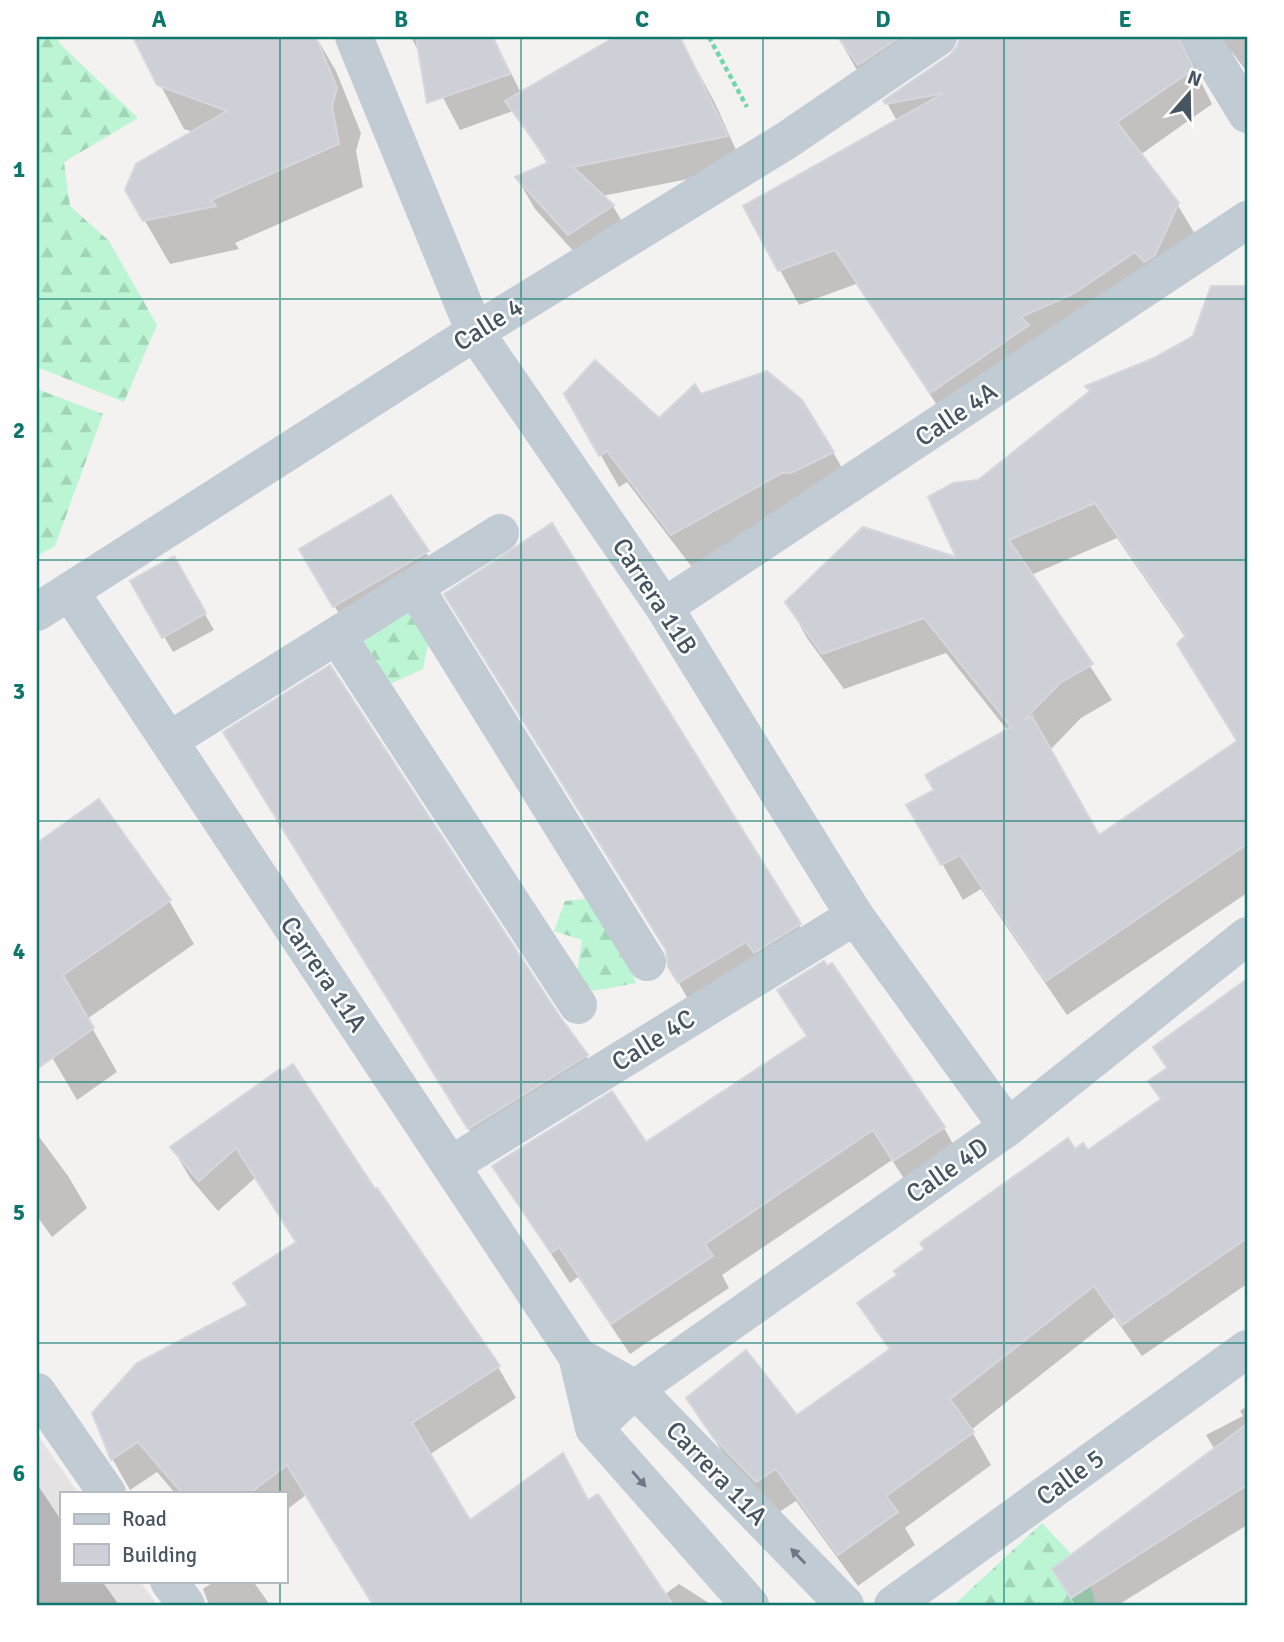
<svg xmlns="http://www.w3.org/2000/svg" width="1284" height="1642" font-family="Signika,sans-serif">
  <defs>
    <pattern id="forest-firs" width="22" height="20" patternUnits="userSpaceOnUse" patternTransform="scale(1.75)"><rect width="22" height="20" fill="#bcf5d3"/><path d="M5 1l3.5 6h-7zM16 11l3.5 6h-7z" fill="#a3d4b8"/></pattern>
  </defs>
  <rect width="100%" height="100%" fill="#f4f1f1"/>
  <polygon fill="#e5e2e3" points="37,1434 78,1493 61,1493 61,1581 140,1581 157,1605 37,1605"/>
  <g fill="url(#forest-firs)">
    <polygon points="37,37 57,37 60,44 138,118 64,162 70,206 109,241 157,325 124,402 37,367"/>
    <polygon points="37,389 103,414 55,546 37,556"/>
    <polygon points="410,612 432,625 423,669 390,684 363,640"/>
    <polygon points="604,897 636,983 593,991 577,973 582,940 554,931 565,901"/>
    <polygon points="1042,1523 1086,1570 1096,1605 954,1605"/>
  </g>
  <g fill="#0003" fill-rule="evenodd">
    <polygon points="135,37 316,37 336,71 361,133 356,151 363,187 235,243 239,249 170,264 127,190 194,132 184,129"/>
    <polygon points="411,37 493,37 521,93 618,37 679,37 715,103 744,168 602,196 613,206 631,237 587,266 535,209 517,178 548,164 513,111 460,130"/>
    <polygon points="838,37 935,37 862,79"/>
    <polygon points="1030,37 1247,37 1247,72 1232,52 1200,62 1197,74 1212,104 1140,155 1177,204 1198,239 951,426 856,284 799,305 780,270 897,121 886,101 970,74"/>
    <path d="M1243,288l4,4v601l-180,122 -86,-126 -18,11 -54,-94 27,-15 72,-60 -62,-78 -102,36 -37,-51 -20,-36 172,-42 20,-78 112,-89 -4,-6 68,-28 39,-22zM1117,538l69,100 53,104 -140,95 -49,-87 31,-32 31,-18 -81,-125z"/>
    <polygon points="566,394 659,421 700,396 833,452 851,484 798,506 691,566 627,482 619,487"/>
    <polygon points="391,498 446,584 353,637 301,550"/>
    <polygon points="173,559 214,630 173,652 132,581"/>
    <polygon points="465,626 799,925 817,956 688,999 669,966 668,953"/>
    <polygon points="244,765 568,1026 605,1087 488,1160"/>
    <polygon points="99,802 169,901 194,944 87,1019 117,1072 77,1100 46,1047 37,1053 37,845"/>
    <polygon points="827,969 944,1128 961,1158 912,1191 892,1160 722,1275 729,1288 630,1354 578,1277 570,1283 494,1166 646,1145 808,1037"/>
    <polygon points="1247,981 1247,1284 1142,1356 1114,1317 971,1430 991,1465 905,1528 915,1545 858,1586 796,1501 776,1514 734,1470 688,1399 796,1418 890,1352 878,1336 894,1357 897,1355 881,1333 877,1333 860,1303 1075,1152 1087,1153 1161,1100 1150,1082 1168,1069"/>
    <polygon points="279,1072 374,1192 498,1367 516,1398 429,1455 469,1522 589,1502 664,1595 679,1584 712,1605 374,1605 306,1495 285,1511 285,1493 175,1493 157,1472 130,1490 113,1460 94,1413 249,1307 297,1243 255,1178 218,1211 190,1178 172,1147"/>
    <polygon points="37,1134 68,1176 87,1208 52,1237 37,1216"/>
    <polygon points="1247,1406 1247,1525 1118,1605 1075,1605 1054,1570 1215,1450 1206,1435 1243,1416 1240,1411"/>
    <polygon points="37,1484 61,1520 61,1581 102,1581 119,1605 37,1605"/>
    <polygon points="215,1581 253,1581 270,1605 209,1605 203,1589"/>
  </g>
  <g fill="#cdd0d6" stroke="#d5d7dd" stroke-width="2" fill-rule="evenodd">
    <polygon points="133,37 316,37 337,88 332,106 339,144 211,200 216,206 143,221 125,190 136,164 227,111 157,85"/>
    <polygon points="416,37 493,37 510,74 427,103"/>
    <polygon points="615,37 680,37 728,136 573,167 614,205 568,235 515,177 549,162 505,101"/>
    <polygon points="838,37 900,37 858,65"/>
    <polygon points="960,37 1178,37 1194,69 1117,122 1179,203 1155,255 1144,262 1135,252 1074,293 1021,317 1029,325 930,393 835,250 778,271 743,206 944,93 886,104 883,101 950,55 957,47"/>
    <path d="M1211,286h36v558l-201,137 -86,-126 -19,10 -35,-60 28,-15 -9,-15 86,-48 -87,-109 -102,36 -37,-52 78,-75 93,30 -28,-60 25,-14 25,-3 112,-89 -5,-5 69,-28 39,-22zM1095,503l91,132 -9,9 60,97 -138,94 -67,-119 -8,4 36,-37 33,-19 -84,-124z"/>
    <polygon points="595,360 659,418 695,384 701,394 767,371 802,400 834,452 791,473 782,473 671,535 607,451 599,456 564,394"/>
    <polygon points="391,495 429,551 333,607 299,549"/>
    <polygon points="552,523 801,924 754,953 746,942 678,983 668,967 666,950 444,594"/>
    <polygon points="174,556 206,613 162,638 130,581"/>
    <polygon points="330,665 560,1017 588,1055 468,1129 223,732"/>
    <polygon points="99,799 171,900 63,975 94,1028 37,1069 37,843"/>
    <polygon points="824,961 827,966 832,963 945,1127 893,1161 873,1130 705,1244 713,1256 611,1324 559,1247 551,1253 492,1166 612,1091 646,1142 807,1036 777,990"/>
    <polygon points="1247,979 1247,1238 1122,1325 1094,1286 950,1399 974,1432 886,1496 898,1512 838,1555 776,1469 756,1482 713,1437 686,1398 746,1350 797,1415 890,1349 857,1303 897,1275 894,1271 924,1249 920,1243 1068,1138 1075,1149 1083,1143 1088,1150 1161,1099 1148,1081 1167,1068 1153,1047"/>
    <polygon points="293,1064 375,1189 377,1188 500,1366 412,1423 470,1520 563,1453 588,1500 598,1494 673,1605 373,1605 287,1465 250,1493 182,1493 138,1442 111,1460 92,1413 137,1363 248,1305 233,1283 296,1242 236,1148 199,1181 170,1147 280,1069 281,1072"/>
    <polygon points="1247,1424 1247,1485 1071,1598 1052,1569"/>
  </g>
  <g fill="none" stroke-linecap="round" stroke-linejoin="round">
    <polyline stroke="#70d7a6" stroke-width="4.5" stroke-dasharray="5 3.5" stroke-linecap="butt" points="709,37 747,107"/>
    <g stroke="#c1cbd4" stroke-width="38">
      <polyline points="354,37 475,332 664,607 855,916 1008,1127"/>
      <polyline points="1200,37 1247,114"/>
      <polyline points="415,588 647,962"/>
      <polyline points="70,592 577,1356 594,1428 750,1605"/>
      <polyline points="664,607 1247,220"/>
      <polyline points="37,612 475,332 787,140 938,37"/>
      <polyline points="338,637 578,1005"/>
      <polyline points="170,740 500,533"/>
      <polyline points="451,1165 855,916"/>
      <polyline points="577,1356 635,1389 845,1605"/>
      <polyline points="37,1392 107,1493"/>
      <polyline points="594,1428 635,1389 1008,1127 1247,936"/>
      <polyline points="169,1581 186,1605"/>
      <polyline points="893,1605 1247,1349"/>
    </g>
  </g>
  <defs><path id="oneway-solid" d="M-6-.8H1V-3.2L6.5 0L1 3.2V.8H-6Z" transform="scale(1.75)"/></defs>
  <g fill="#6c7884">
    <use href="#oneway-solid" transform="translate(639 1479) rotate(49)"/>
    <use href="#oneway-solid" transform="translate(798 1556) rotate(-134)"/>
  </g>
  <path fill="none" stroke="#0f766e" stroke-width="2" stroke-opacity="0.55" d="M280,37v1456M521,37v1568M763,37v1568M1004,37v1568M37,299h1210M37,560h1210M37,821h1210M37,1082h1210M37,1343h1210M280,1581v24"/>
  <g text-anchor="middle" stroke-width="5" stroke-linejoin="round" paint-order="stroke">
    <g font-size="26" fill="#475461" stroke="#fff">
      <text transform="translate(488 324) rotate(-32)" y="9">Calle 4</text>
      <text transform="translate(956 414) rotate(-34)" y="9">Calle 4A</text>
      <text transform="translate(655 596) rotate(57)" y="9">Carrera 11B</text>
      <text transform="translate(324 974) rotate(56)" y="9">Carrera 11A</text>
      <text transform="translate(653 1040) rotate(-32)" y="9">Calle 4C</text>
      <text transform="translate(947 1170) rotate(-35)" y="9">Calle 4D</text>
      <text transform="translate(717 1473) rotate(46)" y="9">Carrera 11A</text>
      <text transform="translate(1070 1477) rotate(-36)" y="9">Calle 5</text>
    </g>
  </g>
  <rect width="1284" height="1642" fill="none" stroke="#ffffff" stroke-width="77"/>
  <rect x="60" y="1492" width="228" height="91" fill="#ffffff" stroke="#b5bbc0" stroke-width="2"/>
  <rect x="74" y="1514" width="35" height="10" fill="#c1cbd4" stroke="#b5bbc0" stroke-width="2"/>
  <text x="122" y="1526" font-size="21" fill="#475461">Road</text>
  <rect x="74" y="1544" width="35" height="21" fill="#cdd0d6" stroke="#b5bbc0" stroke-width="2"/>
  <text x="122" y="1562" font-size="21" fill="#475461">Building</text>
  <g transform="translate(1189 94) rotate(20)" stroke="#ffffff" stroke-width="5" paint-order="stroke">
  <path d="M0-5L12 26L0 18L-12 26Z" fill="#475461"/>
  <text y="-10" font-size="19" font-weight="bold" text-anchor="middle" fill="#475461">N</text>
  </g>
  <rect x="38" y="38" width="1208" height="1566" fill="none" stroke="#0f766e" stroke-width="2.5"/>
  <g font-size="23" text-anchor="middle" font-weight="bold" fill="#0f766e">
    <text x="159" y="27">A</text>
    <text x="401" y="27">B</text>
    <text x="642" y="27">C</text>
    <text x="883" y="27">D</text>
    <text x="1125" y="27">E</text>
    <text x="19" y="177">1</text>
    <text x="19" y="438">2</text>
    <text x="19" y="699">3</text>
    <text x="19" y="959">4</text>
    <text x="19" y="1220">5</text>
    <text x="19" y="1481">6</text>
  </g>
</svg>
